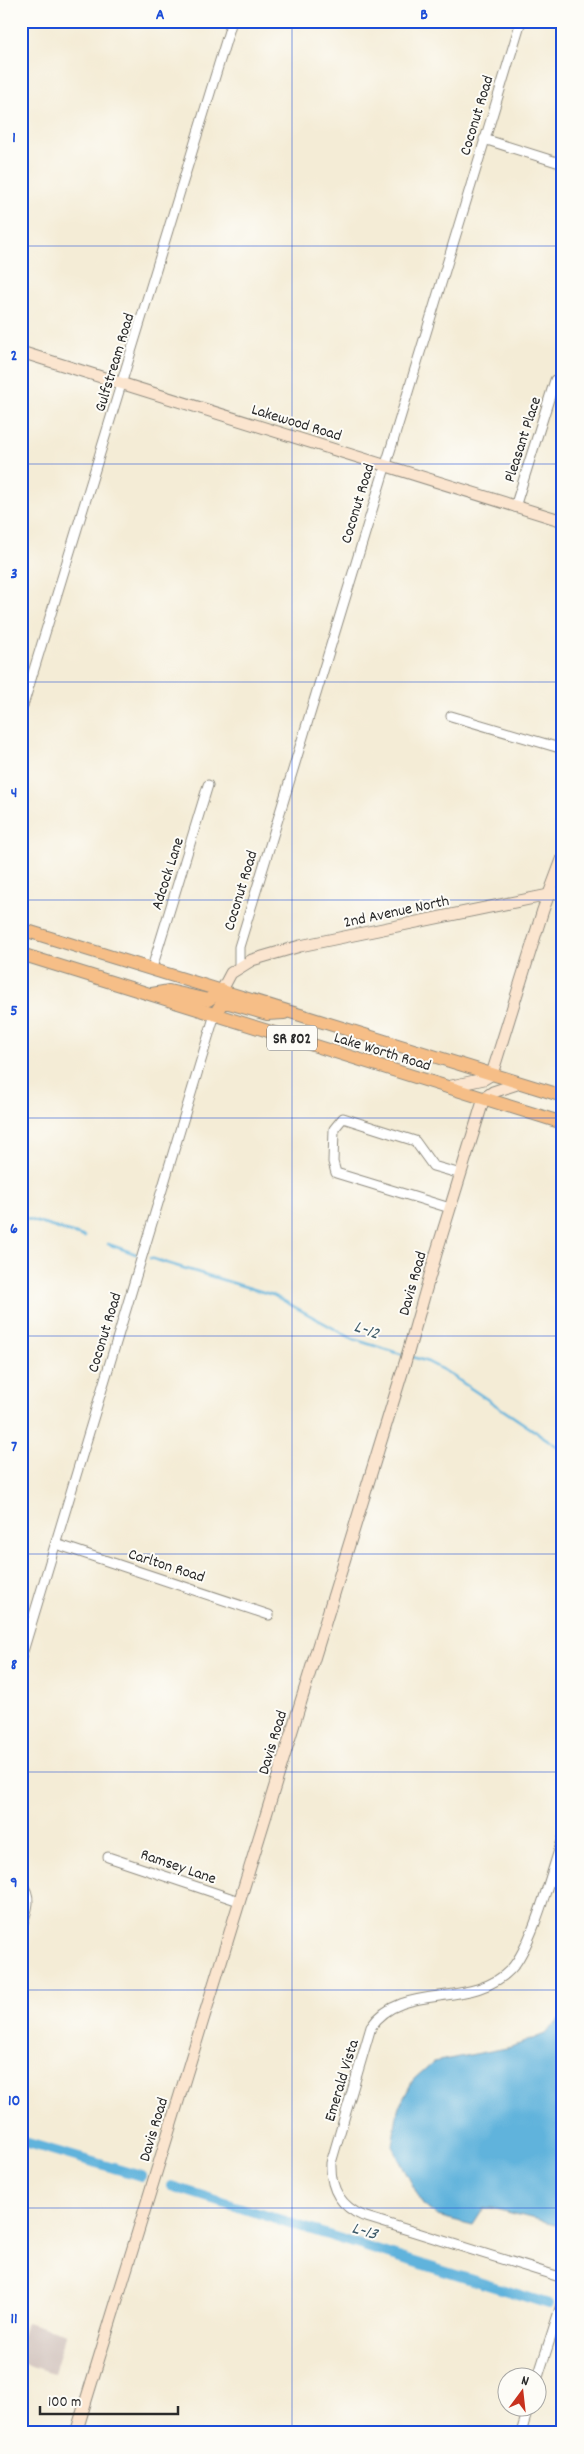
<svg xmlns="http://www.w3.org/2000/svg" width="584" height="2454" font-family="Dekko,sans-serif">
  <rect width="100%" height="100%" fill="#fdfcf7"/>
  <filter id="ink" filterUnits="userSpaceOnUse"><feTurbulence type="fractalNoise" baseFrequency=".02" numOctaves="2"/><feDisplacementMap in="SourceGraphic" scale="10" xChannelSelector="R" yChannelSelector="G"/><feConvolveMatrix kernelMatrix="1 2 1 2 8 2 1 2 1" color-interpolation-filters="sRGB"/></filter>
  <filter id="wash" filterUnits="userSpaceOnUse"><feTurbulence type="fractalNoise" baseFrequency=".0096" numOctaves="4" result="noise"/><feDisplacementMap in="SourceGraphic" scale="20" xChannelSelector="R" yChannelSelector="G"/><feGaussianBlur stdDeviation="1.12" result="paint"/><feColorMatrix in="noise" values="0 0 0 0 0 0 0 0 0 0 0 0 0 0 0 0 0 1.4 0 .05"/><feComposite in="paint" operator="in"/></filter>
  <g filter="url(#wash)">
    <rect width="100%" height="100%" fill="#f4ecd6"/>
    <polygon fill="#cfc0ba" points="26,2322 66,2334 54,2373 21,2363 21,2339"/>
    <polygon fill="#61b3dc" stroke="#466f84" points="563,2015 563,2226 491,2208 484,2208 473,2225 437,2216 423,2205 392,2146 398,2109 413,2080 433,2062 512,2047 545,2034"/>
    <g fill="none" stroke-linecap="round" stroke-linejoin="round">
      <g stroke="#61b3dc" stroke-width="2.5">
        <polyline points="21,1217 85,1237"/>
        <polyline points="108,1244 136,1254"/>
        <polyline points="150,1258 273,1295 353,1339 404,1355"/>
        <polyline points="410,1356 428,1362 445,1371 563,1450"/>
      </g>
      <g stroke="#61b3dc" stroke-width="10">
        <polyline points="21,2141 141,2176"/>
        <polyline points="171,2186 549,2304"/>
      </g>
    </g>
  </g>
  <g filter="url(#ink)">
    <g fill="none" stroke-linecap="round" stroke-linejoin="round">
      <defs>
        <g id="street">
          <polyline points="484,139 563,164"/>
          <polyline points="515,507 555,380"/>
          <polyline points="21,712 232,21"/>
          <polyline points="451,716 563,749"/>
          <polyline points="239,966 239,947 521,21"/>
          <polyline points="152,968 208,785"/>
          <polyline points="450,1208 336,1173 333,1162 334,1129 343,1118 415,1141 433,1166 461,1174"/>
          <polyline points="56,1544 269,1615"/>
          <polyline points="21,1658 215,1014"/>
          <path d="M563,1838c-11,32 -31,109 -52,131 -40,42 -108,11 -140,58l-40,136c-1,25 9,43 32,53l200,62"/>
          <polyline points="108,1857 239,1901"/>
          <path d="M21,1884c13,13 5,29 0,44"/>
          <polyline points="536,2383 563,2299"/>
          <polyline points="521,2433 529,2406"/>
        </g>
        <g id="secondary">
          <polyline points="21,352 563,521"/>
          <polyline points="222,990 231,973 252,960 300,946 563,892"/>
          <polyline points="447,1087 484,1079 492,1074 543,910 563,857"/>
          <polyline points="76,2433 405,1363 436,1254 484,1098 493,1092 520,1083"/>
        </g>
        <g id="primary">
          <polyline points="21,929 563,1096"/>
          <polyline points="21,954 563,1123"/>
          <polyline points="152,994 169,991 208,1000 222,990"/>
          <polyline points="215,1014 222,1003 229,1003 267,1014 284,1013"/>
        </g>
      </defs>
      <use href="#street" stroke="#908c80" stroke-width="11"/>
      <use href="#secondary" stroke="#908c80" stroke-width="13"/>
      <use href="#primary" stroke="#908c80" stroke-width="14"/>
      <use href="#street" stroke="#fff" stroke-width="9"/>
      <use href="#secondary" stroke="#fbe5cf" stroke-width="11"/>
      <use href="#primary" stroke="#f6be87" stroke-width="12"/>
    </g>
  </g>
  <path fill="none" stroke="#1d4ed8" stroke-width="1" stroke-opacity="0.55" d="M292,21v2412M21,246h542M21,464h542M21,682h542M21,900h542M21,1118h542M21,1336h542M21,1554h542M21,1772h542M21,1990h542M21,2208h542"/>
  <g text-anchor="middle" stroke-width="4" stroke-linejoin="round" paint-order="stroke">
    <rect fill="#fdfcf7" stroke="#6a6a68" stroke-width="1" x="267" y="1025.5" width="50" height="25" rx="4"/>
    <g font-size="15" font-weight="bold" fill="#2b2b2b">
      <text x="292" y="1043">SR 802</text>
    </g>
    <g font-size="16" fill="#2b2b2b" stroke="#fdfcf7">
      <text transform="translate(475 115) rotate(-73)" y="6">Coconut Road</text>
      <text transform="translate(113 362) rotate(-73)" y="6">Gulfstream Road</text>
      <text transform="translate(297 421) rotate(17)" y="6">Lakewood Road</text>
      <text transform="translate(521 439) rotate(-72)" y="6">Pleasant Place</text>
      <text transform="translate(356 503) rotate(-73)" y="6">Coconut Road</text>
      <text transform="translate(166 873) rotate(-72)" y="6">Adcock Lane</text>
      <text transform="translate(239 890) rotate(-73)" y="6">Coconut Road</text>
      <text transform="translate(396 910) rotate(-12)" y="6">2nd Avenue North</text>
      <text transform="translate(383 1050) rotate(17)" y="6">Lake Worth Road</text>
      <text transform="translate(411 1283) rotate(-74)" y="6">Davis Road</text>
      <text transform="translate(103 1332) rotate(-73)" y="6">Coconut Road</text>
      <text transform="translate(167 1564) rotate(18)" y="6">Carlton Road</text>
      <text transform="translate(271 1742) rotate(-73)" y="6">Davis Road</text>
      <text transform="translate(179 1865) rotate(19)" y="6">Ramsey Lane</text>
      <text transform="translate(340 2080) rotate(-73)" y="6">Emerald Vista</text>
      <text transform="translate(152 2129) rotate(-73)" y="6">Davis Road</text>
    </g>
    <g font-size="18" font-style="italic" fill="#3e5b69" stroke="#fdfcf7">
      <text transform="translate(367 1329) rotate(20)" y="6">L-12</text>
      <text transform="translate(365 2230) rotate(17)" y="6">L-13</text>
    </g>
  </g>
  <rect width="584" height="2454" fill="none" stroke="#fdfcf7" stroke-width="55"/>
  <g transform="translate(522 2392) rotate(15)"><circle r="24" fill="#fdfcf7" stroke="#a9a8a5"/>
  <path d="M0-4L9 19L0 12L-9 19Z" fill="#c8321e"/>
  <text y="-8" font-size="14" font-weight="bold" text-anchor="middle" fill="#2b2b2b">N</text>
  </g>
  <path d="M40 2406v8h138v-8" fill="none" stroke="#2b2b2b" stroke-width="2.5"/>
  <text x="48" y="2406" font-size="15" fill="#2b2b2b" stroke="#fdfcf7" stroke-width="4" paint-order="stroke">100 m</text>
  <rect x="28" y="28" width="528" height="2398" fill="none" stroke="#1d4ed8" stroke-width="2"/>
  <g font-size="16" text-anchor="middle" font-weight="bold" fill="#1d4ed8">
    <text x="160" y="19">A</text>
    <text x="424" y="19">B</text>
    <text x="14" y="142">1</text>
    <text x="14" y="360">2</text>
    <text x="14" y="578">3</text>
    <text x="14" y="797">4</text>
    <text x="14" y="1015">5</text>
    <text x="14" y="1233">6</text>
    <text x="14" y="1451">7</text>
    <text x="14" y="1669">8</text>
    <text x="14" y="1887">9</text>
    <text x="14" y="2105">10</text>
    <text x="14" y="2323">11</text>
  </g>
</svg>
